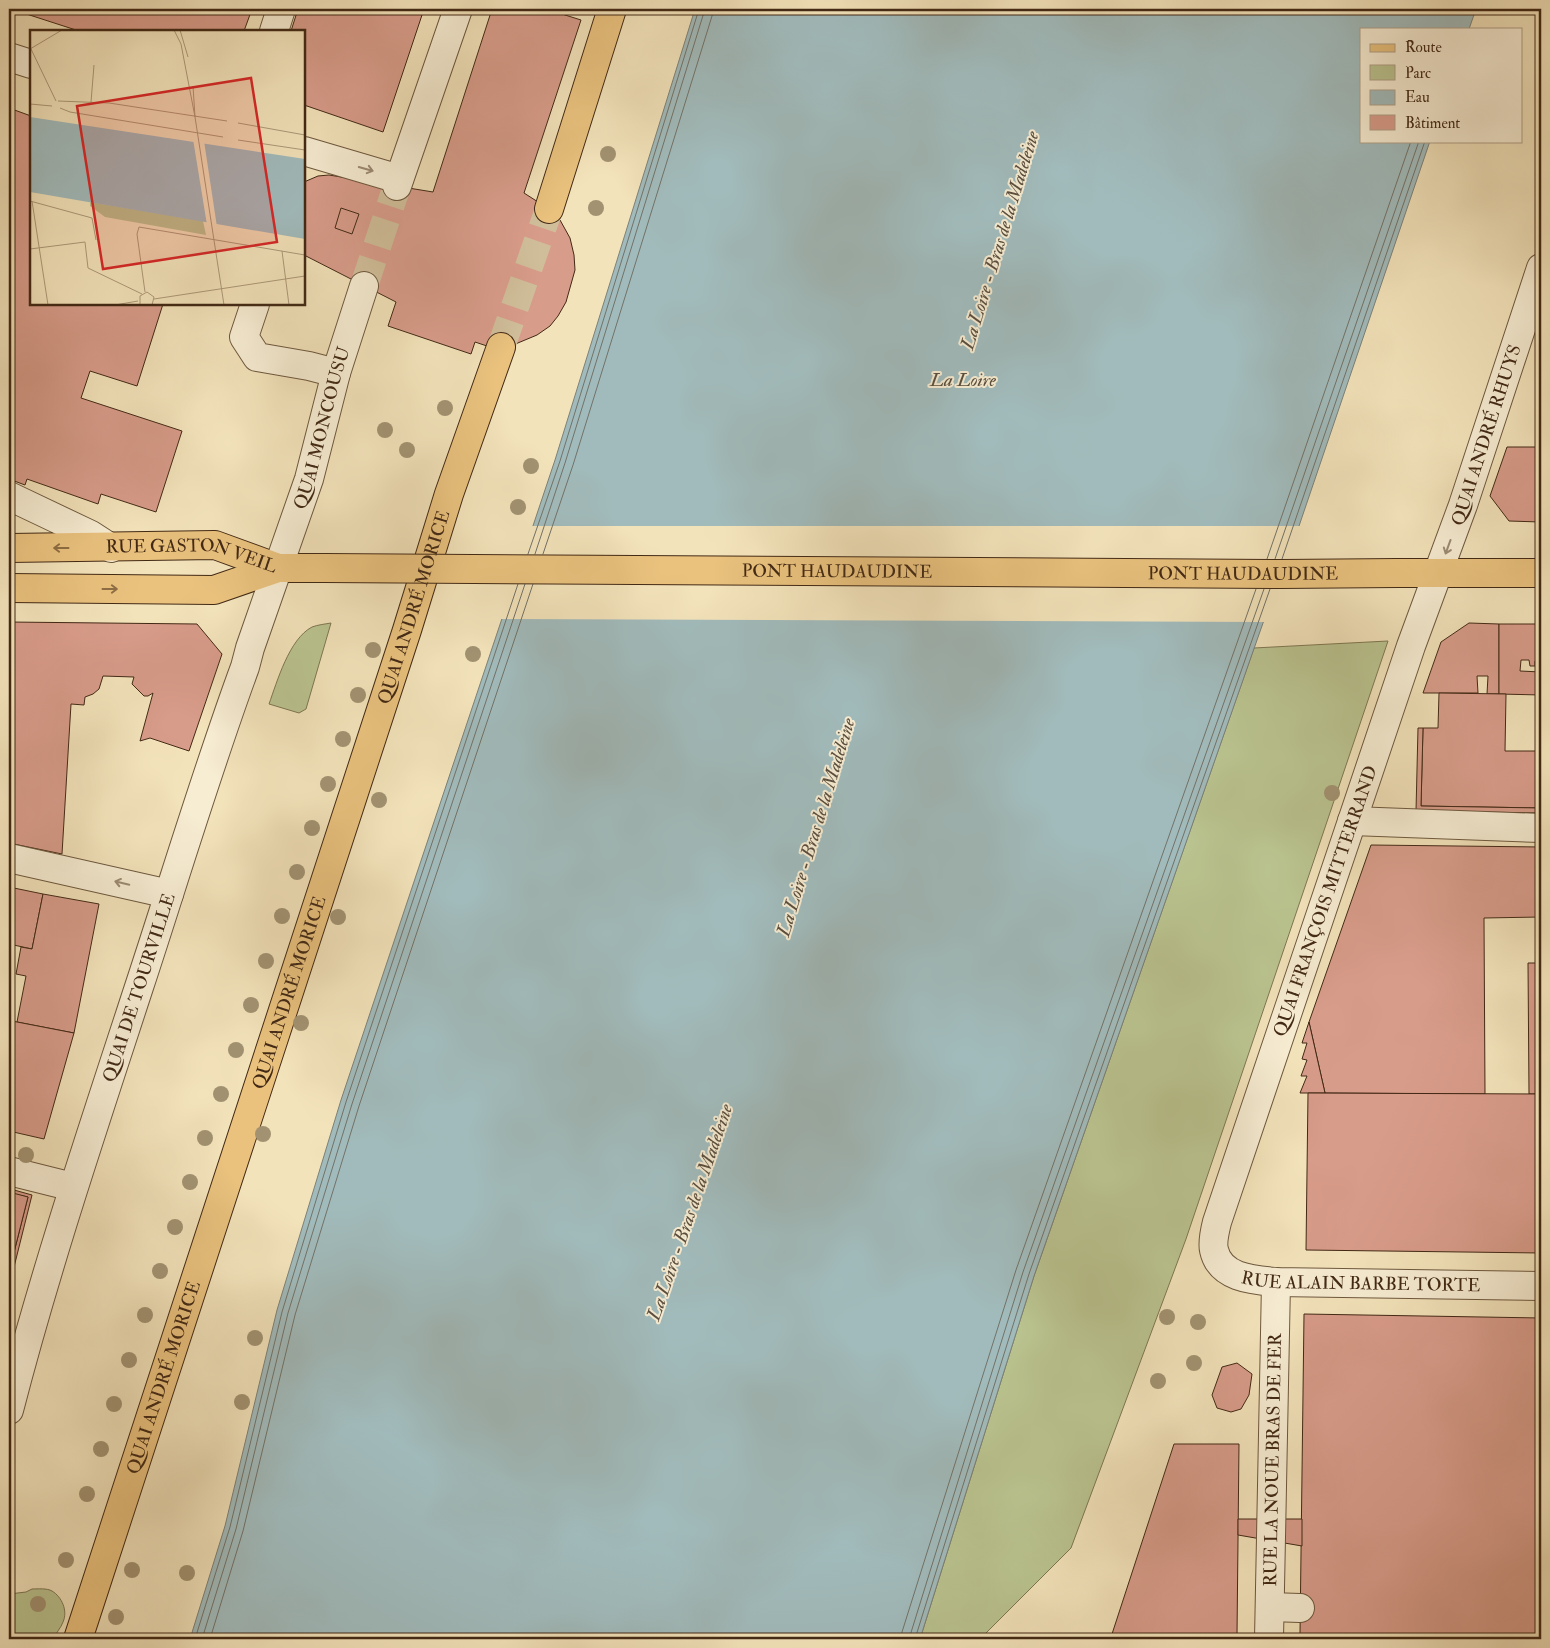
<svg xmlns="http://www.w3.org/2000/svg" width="1550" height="1648" font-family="'IM FELL Double Pica',serif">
  <rect width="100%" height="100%" fill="#f3e3bb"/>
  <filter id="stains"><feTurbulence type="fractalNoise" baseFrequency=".004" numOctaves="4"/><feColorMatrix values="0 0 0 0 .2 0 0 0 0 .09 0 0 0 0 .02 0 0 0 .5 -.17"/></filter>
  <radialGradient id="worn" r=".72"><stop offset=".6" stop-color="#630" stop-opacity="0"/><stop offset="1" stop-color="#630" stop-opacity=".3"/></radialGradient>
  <g fill="#bac490" stroke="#7e7652">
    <path d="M331,623l-25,86 -7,4 -30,-9c8,-22 20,-65 43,-77 5,-2 13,-3 19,-4z"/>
    <polygon points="1388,641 1186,1239 1071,1548 980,1639 920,1639 1034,1276 1254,648"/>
    <path d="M32,1589c6,0 15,-1 20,2 10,6 16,20 11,31 -2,6 -7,10 -9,17h-45v-45l17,-2z"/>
  </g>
  <polygon fill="#a1bbbc" stroke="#7b8179" points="695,9 1476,9 1469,29 1361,29 1361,141 1430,141 1299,526 1263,623 1034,1276 920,1639 190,1639 225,1526 277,1310 341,1100 555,460"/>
  <polygon fill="#f3e3bb" points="530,526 1302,526 1266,622 499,619"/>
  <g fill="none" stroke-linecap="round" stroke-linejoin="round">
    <g stroke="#727268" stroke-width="1">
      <polyline points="528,554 560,461 699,9"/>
      <polyline points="535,554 565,463 705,9"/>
      <polyline points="543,554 573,465 712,16 713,9"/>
      <polyline points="1267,559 1411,141"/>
      <polyline points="1275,559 1419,141"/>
      <polyline points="1282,559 1425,141"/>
      <polyline points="195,1639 230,1527 282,1312 346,1102 518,584"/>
      <polyline points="202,1639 236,1529 288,1313 352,1104 525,584"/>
      <polyline points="210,1639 243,1531 295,1315 359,1106 533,584"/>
      <polyline points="901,1639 902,1632 1016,1270 1256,589"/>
      <polyline points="909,1639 1023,1272 1264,589"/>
      <polyline points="915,1639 1029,1274 1270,589"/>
    </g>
  </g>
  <g fill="#d89c8a" stroke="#422915">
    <polygon points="11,9 252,9 244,31 79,31"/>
    <polygon points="298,9 424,9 383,132 304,105 304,31 291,31"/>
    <polygon points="492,9 546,9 581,20 524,193 549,209 560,220 570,238 574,255 575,270 566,302 558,316 550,326 537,335 513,345 487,346 475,342 471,354 388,326 396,302 304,255 304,182 318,176 329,175 433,192"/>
    <polygon points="9,108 31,116 31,304 163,304 137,386 90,371 81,398 182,431 156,512 101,494 98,504 27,479 25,485 9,479"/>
    <polygon points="341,208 359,214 352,234 335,228"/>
    <polygon points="1507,447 1541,447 1541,522 1509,521 1490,496"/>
    <polygon points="9,622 197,624 222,654 189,751 150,738 140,741 153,693 148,696 144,696 132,684 134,677 103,676 99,689 93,694 85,697 84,705 71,704 62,854 9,843"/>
    <polygon points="1469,623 1499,624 1499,694 1487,694 1488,676 1477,676 1478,693 1423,693 1441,642"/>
    <polygon points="1499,624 1541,624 1541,661 1535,661 1535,666 1530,666 1529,660 1521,660 1520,671 1541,672 1541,695 1499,694"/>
    <polygon points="1439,693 1506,694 1505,751 1541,751 1541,808 1421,806 1423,728 1438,728"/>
    <polygon points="1418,728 1423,728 1421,806 1541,808 1541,813 1416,811"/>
    <polygon points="1371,845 1541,847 1541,917 1484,918 1485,1094 1325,1093 1309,1022"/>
    <polygon points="9,887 43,894 32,949 9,944"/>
    <polygon points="43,894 99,904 74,1033 17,1022 26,976 16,974 21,947 32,949"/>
    <polygon points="1528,963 1541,963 1541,1094 1529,1094"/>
    <polygon points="12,1021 74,1033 44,1139 9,1131 9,1035"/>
    <polygon points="1309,1022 1325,1093 1300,1093 1307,1076 1301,1076 1307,1060 1302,1059 1307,1043 1302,1043"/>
    <polygon points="1308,1093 1541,1094 1541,1253 1306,1250"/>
    <polygon points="14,1190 32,1195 9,1287 9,1272 28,1197 14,1194"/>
    <polygon points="9,1192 28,1197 9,1272"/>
    <polygon points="1304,1314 1541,1318 1541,1635 1300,1634"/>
    <polygon points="1237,1363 1252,1374 1249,1395 1241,1409 1231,1412 1217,1408 1212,1395 1222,1367"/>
    <polygon points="1174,1444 1239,1444 1237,1635 1112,1634"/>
    <polygon points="1238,1519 1302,1519 1302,1546 1238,1535"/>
  </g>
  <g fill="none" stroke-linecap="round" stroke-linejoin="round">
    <polyline stroke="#d0be9a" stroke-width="28" stroke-dasharray="28 14" stroke-linecap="butt" points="364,286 397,186"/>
    <polyline stroke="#d0be9a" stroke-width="28" stroke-dasharray="28 14" stroke-linecap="butt" points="501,347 549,209"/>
    <defs>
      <g id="minor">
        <polyline points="274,31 281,9"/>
        <polyline points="9,57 31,64"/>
        <polyline points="304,151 399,179"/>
        <polyline points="397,186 458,9"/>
        <path id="s1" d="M1541,268l-78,237 -52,141 -194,576c-2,8 -5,20 -3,28 6,28 39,30 62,32l265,4"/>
        <polyline points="255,304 244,337 257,357 309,366 336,373"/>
        <polyline points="9,496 91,535 111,548"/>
        <polyline points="1352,821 1541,828"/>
        <polyline points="9,858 169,894"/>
        <polyline points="9,1171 73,1187"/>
        <path id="s2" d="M9,1410c37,-143 84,-282 130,-423 35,-106 67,-214 106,-320l5,-19 59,-169 27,-106 28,-87"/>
        <polyline points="1270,1607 1300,1608"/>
        <path id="s3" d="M1269,1639l7,-357"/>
      </g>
      <g id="major">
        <polyline points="549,209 612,9"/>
        <path id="s4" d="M9,548l206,-3 63,23"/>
        <polyline points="1397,573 1541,573"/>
        <polyline points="9,588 214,590 278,568 325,568"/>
        <path id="s5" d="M78,1639l329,-1009 42,-136 52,-147"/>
      </g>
    </defs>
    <use href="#minor" stroke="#6e583e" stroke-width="30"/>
    <use href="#major" stroke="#422915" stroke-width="30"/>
    <use href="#minor" stroke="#f7edd3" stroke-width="28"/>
    <use href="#major" stroke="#eac27e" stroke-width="28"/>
    <defs>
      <g id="major-bridge">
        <path id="s6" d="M325,568l956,6 116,-1"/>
      </g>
    </defs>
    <use href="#major-bridge" stroke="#422915" stroke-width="30" stroke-linecap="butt"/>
    <use href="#major-bridge" stroke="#eac27e" stroke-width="28"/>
  </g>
  <g fill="#a29271">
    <circle cx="608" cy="154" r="8"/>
    <circle cx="596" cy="208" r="8"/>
    <circle cx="445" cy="408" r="8"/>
    <circle cx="385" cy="430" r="8"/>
    <circle cx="407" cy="450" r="8"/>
    <circle cx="531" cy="466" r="8"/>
    <circle cx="518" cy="507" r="8"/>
    <circle cx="373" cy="650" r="8"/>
    <circle cx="473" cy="654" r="8"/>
    <circle cx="358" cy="695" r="8"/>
    <circle cx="343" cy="739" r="8"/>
    <circle cx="328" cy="784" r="8"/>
    <circle cx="1332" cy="793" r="8"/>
    <circle cx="379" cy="800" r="8"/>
    <circle cx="312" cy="828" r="8"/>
    <circle cx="297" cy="872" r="8"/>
    <circle cx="282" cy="916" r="8"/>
    <circle cx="338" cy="917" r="8"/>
    <circle cx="266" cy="961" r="8"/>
    <circle cx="251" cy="1005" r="8"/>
    <circle cx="301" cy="1023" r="8"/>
    <circle cx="236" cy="1050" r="8"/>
    <circle cx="221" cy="1094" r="8"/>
    <circle cx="263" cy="1134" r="8"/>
    <circle cx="205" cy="1138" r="8"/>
    <circle cx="26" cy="1155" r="8"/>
    <circle cx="190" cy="1182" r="8"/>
    <circle cx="175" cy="1227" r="8"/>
    <circle cx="160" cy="1271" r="8"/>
    <circle cx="145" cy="1315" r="8"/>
    <circle cx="1167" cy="1317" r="8"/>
    <circle cx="1198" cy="1322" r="8"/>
    <circle cx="255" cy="1338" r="8"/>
    <circle cx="129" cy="1360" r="8"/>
    <circle cx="1194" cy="1363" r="8"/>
    <circle cx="1158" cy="1381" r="8"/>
    <circle cx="242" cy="1402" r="8"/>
    <circle cx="114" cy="1404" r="8"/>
    <circle cx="101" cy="1449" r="8"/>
    <circle cx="87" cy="1494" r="8"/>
    <circle cx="66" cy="1560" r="8"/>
    <circle cx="132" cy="1570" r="8"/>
    <circle cx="187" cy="1573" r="8"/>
    <circle cx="38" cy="1604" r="8"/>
    <circle cx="116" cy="1617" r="8"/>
  </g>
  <defs><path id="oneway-shaft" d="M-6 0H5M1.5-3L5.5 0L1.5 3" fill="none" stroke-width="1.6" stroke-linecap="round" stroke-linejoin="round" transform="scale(1.25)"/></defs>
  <g stroke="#9c8b74">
    <use href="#oneway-shaft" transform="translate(366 169) rotate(16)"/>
    <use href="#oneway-shaft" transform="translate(1448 547) rotate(110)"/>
    <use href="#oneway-shaft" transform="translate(122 883) rotate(-167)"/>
  </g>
  <g stroke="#8e6e44">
    <use href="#oneway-shaft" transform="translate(61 548) rotate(180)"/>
    <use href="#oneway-shaft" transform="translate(110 589)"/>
  </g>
  <g text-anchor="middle" stroke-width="4" stroke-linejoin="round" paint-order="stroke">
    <g font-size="18" fill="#422915" stroke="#f7edd3">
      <text dy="6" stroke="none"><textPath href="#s2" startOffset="1031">QUAI MONCOUSU</textPath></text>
      <text transform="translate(1486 435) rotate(-72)" y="6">QUAI ANDRÉ RHUYS</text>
      <text dy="6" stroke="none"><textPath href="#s4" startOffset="184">RUE GASTON VEIL</textPath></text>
      <text dy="6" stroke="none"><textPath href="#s6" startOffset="512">PONT HAUDAUDINE</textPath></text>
      <text dy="6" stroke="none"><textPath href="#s6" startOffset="918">PONT HAUDAUDINE</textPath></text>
      <text dy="6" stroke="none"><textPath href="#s5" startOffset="1085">QUAI ANDRÉ MORICE</textPath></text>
      <text transform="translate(1325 901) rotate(-71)" y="6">QUAI FRANÇOIS MITTERRAND</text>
      <text dy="6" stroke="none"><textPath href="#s2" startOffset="442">QUAI DE TOURVILLE</textPath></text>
      <text dy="6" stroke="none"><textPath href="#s5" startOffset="680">QUAI ANDRÉ MORICE</textPath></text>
      <text dy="6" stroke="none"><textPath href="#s1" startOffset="1196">RUE ALAIN BARBE TORTE</textPath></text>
      <text dy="6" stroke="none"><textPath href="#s5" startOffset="275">QUAI ANDRÉ MORICE</textPath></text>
      <text dy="6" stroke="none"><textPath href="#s3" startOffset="179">RUE LA NOUE BRAS DE FER</textPath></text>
    </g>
    <g font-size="19" font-style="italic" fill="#5a4e3f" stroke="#f7edd3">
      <text transform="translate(999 240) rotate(-73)" y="7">La Loire - Bras de la Madeleine</text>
      <text x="963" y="386">La Loire</text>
      <text transform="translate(815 827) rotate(-73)" y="7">La Loire - Bras de la Madeleine</text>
      <text transform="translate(689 1212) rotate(-71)" y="7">La Loire - Bras de la Madeleine</text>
    </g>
  </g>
  <g transform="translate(30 30)">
    <rect width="275" height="275" fill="#f3e3bb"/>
    <path d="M60,172l113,19 3,14 -101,-18 -15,-11z" fill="#bac490"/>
    <path d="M0,87l275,42v80l-275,-47z" fill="#a1bbbc"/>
    <path d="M163,109l11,2 13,86 -10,-2z" fill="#f3e3bb"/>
    <path fill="none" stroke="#ac9979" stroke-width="1" d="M144,0l7,14 14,73 29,188M150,0l8,27M0,19l32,-19M1,19l25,52M163,56l2,31M28,71l51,2 118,18M61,72l3,-37M0,74l22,2M30,78l10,4 153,25M208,93l67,12M208,110l67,10M0,171l62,17 4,22M2,171l16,104M0,219l55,-7 3,26 54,26M252,221l7,54M115,262l-8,-58 2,-7 166,28M124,269l151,-23M85,275l23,-4M110,275v-9l7,-4 7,5 -2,8"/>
    <path fill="#d62828" fill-opacity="0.15" stroke="#d62828" stroke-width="2.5" d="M221,48l26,164 -174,27 -26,-163z"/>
    <rect width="275" height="275" fill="none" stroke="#422915" stroke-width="2.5"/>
  </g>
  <rect width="1550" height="1648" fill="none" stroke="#f3e3bb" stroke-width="30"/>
  <rect x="10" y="10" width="1530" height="1628" fill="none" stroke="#422915" stroke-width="2.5"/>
  <rect x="15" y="15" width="1520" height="1618" fill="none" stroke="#422915"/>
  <rect x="1360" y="28" width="162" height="115" fill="#f7edd3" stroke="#af9f87"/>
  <rect x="1370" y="44" width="25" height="8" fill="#eac27e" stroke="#af9f87"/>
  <text x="1405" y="52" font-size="15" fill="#422915">Route</text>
  <rect x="1370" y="65" width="25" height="15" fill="#bac490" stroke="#af9f87"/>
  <text x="1405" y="78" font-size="15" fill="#422915">Parc</text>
  <rect x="1370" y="90" width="25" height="15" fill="#a1bbbc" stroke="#af9f87"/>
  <text x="1405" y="102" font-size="15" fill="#422915">Eau</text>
  <rect x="1370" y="115" width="25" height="15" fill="#d89c8a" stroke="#af9f87"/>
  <text x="1405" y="128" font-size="15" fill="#422915">Bâtiment</text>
  <rect width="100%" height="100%" filter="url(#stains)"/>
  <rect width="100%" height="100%" fill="url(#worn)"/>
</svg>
